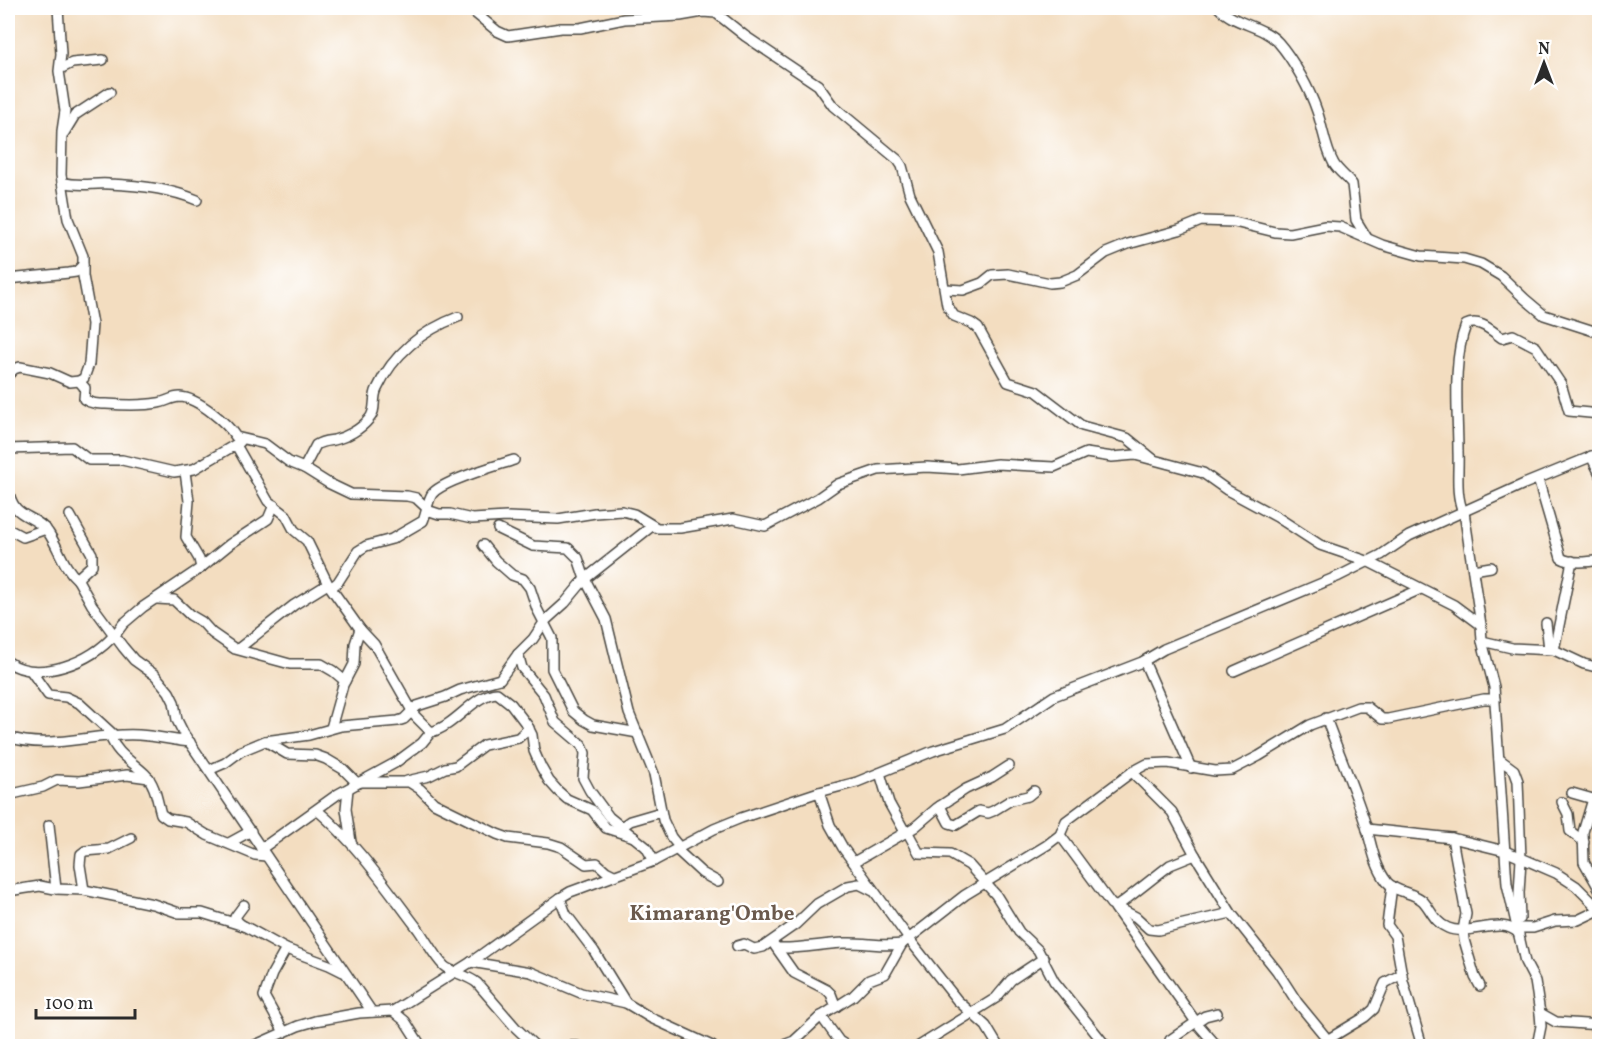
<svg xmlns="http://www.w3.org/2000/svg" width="1607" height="1054" font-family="Vollkorn,serif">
  <rect width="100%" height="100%" fill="#fff"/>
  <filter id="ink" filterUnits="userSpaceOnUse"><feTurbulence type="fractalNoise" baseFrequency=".0167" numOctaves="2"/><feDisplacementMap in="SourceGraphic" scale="12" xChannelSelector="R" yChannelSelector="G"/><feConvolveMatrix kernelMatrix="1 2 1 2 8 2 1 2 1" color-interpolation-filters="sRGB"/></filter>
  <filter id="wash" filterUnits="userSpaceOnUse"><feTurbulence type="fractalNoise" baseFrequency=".008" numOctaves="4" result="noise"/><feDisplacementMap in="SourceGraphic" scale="24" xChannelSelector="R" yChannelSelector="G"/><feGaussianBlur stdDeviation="1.35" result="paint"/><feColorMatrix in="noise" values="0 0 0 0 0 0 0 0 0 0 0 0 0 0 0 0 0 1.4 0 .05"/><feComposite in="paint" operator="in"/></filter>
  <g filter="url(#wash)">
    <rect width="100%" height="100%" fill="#f3ddc0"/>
  </g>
  <g filter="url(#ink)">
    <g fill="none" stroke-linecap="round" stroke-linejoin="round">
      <defs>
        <g id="minor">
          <polyline points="469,8 497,31 508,36 561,28 580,28 624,19 680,16 703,12 716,13 745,36 818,85 833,106 898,160 902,166 910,195 938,252 947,305 954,316 971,323 978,328 1008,382 1036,391 1082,426 1127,438 1153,459"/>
          <path d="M1219,8c16,17 43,17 59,34 15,17 32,48 39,69 6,17 8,37 17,53 5,8 13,13 18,20l4,36 11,18"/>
          <polyline points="60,69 72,63 103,60"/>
          <polyline points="64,133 75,115 110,92"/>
          <path d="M62,182c16,5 31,1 47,2 29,1 62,5 88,16"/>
          <polyline points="8,279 69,273 76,272 83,265"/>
          <polyline points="946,289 963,290 982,283 992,275 1008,274 1050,283 1060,282 1077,275 1106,253 1128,244 1179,230 1201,221 1234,222 1275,232 1290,233 1325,226 1340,227 1382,245 1421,256 1464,259 1481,264 1501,276 1525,299 1544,315 1600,333"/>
          <polyline points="8,375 14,369 20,367 50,373 70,382 79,381 84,378 89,364 92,324 83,276 83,256 68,219 61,175 62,131 65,111 59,71 61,54 58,8"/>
          <path d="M79,381l6,7 -1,11c7,5 14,5 22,5 16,1 36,2 52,-1 8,-1 14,-6 22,-6 18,1 47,26 56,40l29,7 24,18 15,6 24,15 23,11 56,2 9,2 14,13 9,3h11l22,5 35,-2 51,2 37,-6 27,-2 12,3 23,14h23l53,-9 32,7 53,-28 20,-14 40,-14 49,-3 31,2 39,-5 57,3 32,-14 26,4 23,-2 68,18 24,17 50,27 43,28 47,16 87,44 27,20"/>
          <path d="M236,445l32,56 18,14 8,15 13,11 21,43 32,45 14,15 41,72 16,16c25,-6 43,-38 66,-39l14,11 16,21 5,10 2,16 7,16 8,14 9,10 9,8 25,11 14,18 28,9"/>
          <polyline points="8,449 72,447 89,460 122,460 174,472 194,469 240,442"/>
          <polyline points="1591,456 1600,474"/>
          <path d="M304,468l12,-23c6,-4 11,-4 18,-5 13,-3 27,-11 35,-21 8,-8 3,-21 8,-30 16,-35 46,-59 81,-72"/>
          <polyline points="185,472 189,501 186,537 199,559 201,568"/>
          <path d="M1538,479l23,79c10,6 28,4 39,2"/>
          <path d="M8,488c5,33 25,24 40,44 11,16 15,35 30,48"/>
          <path d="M1463,512c-8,-19 -4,-41 -5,-61 0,-38 -6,-90 8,-126 13,-7 26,6 36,13l11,-3 23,12 25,37 8,27 31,3"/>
          <polyline points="1464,512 1481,625 1482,641 1494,687 1507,884 1525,962 1535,981 1540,1013 1541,1026 1537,1046"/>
          <polyline points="70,515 92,554 92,565 80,576 78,580 92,605 123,647 134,660 155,675 169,692 174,702 177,720 184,734 372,1012"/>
          <polyline points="8,529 23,537 46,529"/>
          <polyline points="498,529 533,546 568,548 578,558 585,579 606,619 629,713 654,774 663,820 671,837 680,848"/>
          <polyline points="483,545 496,561 512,575 523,579 530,588 537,609 552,638 552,669 573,711 584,720 593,725 638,733"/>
          <polyline points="1473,570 1491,567"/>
          <path d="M332,587l6,-5 20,-31 8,-5 26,-7 31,-18c4,-9 4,-19 9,-27 10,-13 64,-28 82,-34"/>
          <polyline points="157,599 174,600 190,615 202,622 212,633 235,649 290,664 321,664 333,671 345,681"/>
          <polyline points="1546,623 1549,649"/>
          <polyline points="115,635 123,624 143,607 198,570 230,544 268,519 274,505"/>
          <polyline points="1482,641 1512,648 1554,650 1584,664 1600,668"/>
          <polyline points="238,649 294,605 328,584"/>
          <polyline points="1554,650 1572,561"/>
          <polyline points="518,654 522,668 544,695 555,722 582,745 585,753 583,778 590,791 609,817 646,847 654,861"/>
          <polyline points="1144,661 1191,768"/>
          <path d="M8,662c30,21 84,0 106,-27"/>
          <polyline points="31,671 48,695 66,697 79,703 115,736"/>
          <polyline points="1234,671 1421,589"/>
          <path d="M1326,718c13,36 29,72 40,108 6,20 8,39 21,56 9,11 27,10 36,19 9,10 11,21 25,27 21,9 54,-13 71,6"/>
          <polyline points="331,728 343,685 354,664 355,644 360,629"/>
          <path d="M110,736c7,19 22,25 35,38 11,11 12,27 16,40l7,5 18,3 21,13 48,20 11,1"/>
          <path d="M8,737c43,14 87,-5 131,-2 17,1 34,5 51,7"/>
          <polyline points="265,741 287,754 315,755 326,759 343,769 357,783"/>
          <polyline points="1499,759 1514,770 1518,781 1521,859 1519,893 1520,919"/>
          <polyline points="209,770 225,763 241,751 265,741 309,735 341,726 398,721 404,719 417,706 445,697 460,690 500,679 518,654 533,639 545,621 565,603 585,579 652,526"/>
          <polyline points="1132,772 1172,812 1195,855 1231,913 1277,971 1297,1002 1333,1046"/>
          <polyline points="880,773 889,803 905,832"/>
          <polyline points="407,781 429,776 445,768 456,766 484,745 518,738 529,728"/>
          <polyline points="360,782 409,782 420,789 434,803 497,834 508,838 548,843 561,847 586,864 597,863 606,871 614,875"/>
          <polyline points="348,789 346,809 351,842"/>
          <polyline points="819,792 830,825 843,848 909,939 957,1000 986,1026 998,1046"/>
          <polyline points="1572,793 1593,799"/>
          <polyline points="8,795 43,787 57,780 79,781 127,775 149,778"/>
          <polyline points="1600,801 1593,799 1583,832 1584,862 1600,890"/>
          <polyline points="1562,802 1568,814 1570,831 1584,842"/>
          <polyline points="940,806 949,823 956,825 979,811 988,813 993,811 1011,800 1028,796 1034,791"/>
          <path d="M317,810c40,34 69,77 101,119 8,11 16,27 26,37 6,6 23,9 33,17l38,44 20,19"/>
          <polyline points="49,825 56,889"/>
          <polyline points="620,828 630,821 661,812"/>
          <polyline points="1367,829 1452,838 1505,851 1556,873 1576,886 1600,910"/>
          <polyline points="907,831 919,853 950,854 969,865 996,895 1019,932 1038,950 1054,981 1106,1046"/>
          <polyline points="1060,835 1111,904 1136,917 1149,929 1158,930 1231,913"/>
          <polyline points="1452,838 1466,914 1463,930 1464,940 1475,977 1480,986"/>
          <polyline points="229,843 251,831"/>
          <polyline points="261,849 338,794 395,763 422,743 431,732"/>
          <polyline points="677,850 702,873 718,882"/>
          <polyline points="1195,855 1170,865 1115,908 1196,1022 1217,1046"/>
          <polyline points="854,862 915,827 937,808 966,789 992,777 1009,766"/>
          <polyline points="1392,886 1387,925 1395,936 1403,981 1422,1046"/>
          <polyline points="84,890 80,865 81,854 85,851 109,849 131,838"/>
          <polyline points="8,891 40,886 55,889 84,890 153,904 179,913 202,913 244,926 286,949 329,965 343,972"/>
          <polyline points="560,898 566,914 594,951 626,1003"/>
          <polyline points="243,926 238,922 235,917 244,905"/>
          <polyline points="1521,928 1533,928 1555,921 1578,920 1599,910"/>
          <polyline points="737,946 744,944 754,949 763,947 796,924 817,904 848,886 859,884 873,891"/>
          <polyline points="775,946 794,973 827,990 831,994 836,1007"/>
          <path d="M777,948c23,1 45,-4 68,-5 20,-1 37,4 57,1"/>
          <polyline points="471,962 531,972 581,993 626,1003 651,1018 712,1046"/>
          <polyline points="393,1011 405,1021 421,1046"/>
          <polyline points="1540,1013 1556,1022 1600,1025"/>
          <polyline points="821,1016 839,1041 847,1046"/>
          <polyline points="284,1032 264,996 272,974 286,949"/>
          <polyline points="1170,1040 1205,1016 1217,1013"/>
          <polyline points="1327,1040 1365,1017 1374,1009 1385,983 1402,974"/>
          <polyline points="253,1046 298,1026 315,1021 359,1013 393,1011 471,962 560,898 570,892 654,861 714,829 741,818 819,792 857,782 933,751 1005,729 1054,696 1142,662 1164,649 1339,576 1381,555 1409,536 1524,484 1600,453"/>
          <polyline points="569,1046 577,1046"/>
          <polyline points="781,1046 794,1041 820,1017 853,996 869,980 885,974 902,944 965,895 1047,845 1060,835 1066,821 1132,772 1147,764 1168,763 1215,771 1232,770 1259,756 1310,725 1358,707 1367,707 1382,719 1388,719 1484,699 1495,699"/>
          <polyline points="919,1046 996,998 1011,980 1044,958"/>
        </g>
      </defs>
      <use href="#minor" stroke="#494641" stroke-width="12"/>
      <use href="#minor" stroke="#fff" stroke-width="9"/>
    </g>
  </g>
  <g text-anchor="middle" stroke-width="5" stroke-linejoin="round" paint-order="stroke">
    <g font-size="21" font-weight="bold" fill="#6b5a4d" stroke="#fff">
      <text x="712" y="920">Kimarang'Ombe</text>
    </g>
  </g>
  <rect width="1607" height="1054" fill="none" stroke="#fff" stroke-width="30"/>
  <g transform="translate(1544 63)" stroke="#ffffff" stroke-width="4.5" paint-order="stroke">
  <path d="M0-4.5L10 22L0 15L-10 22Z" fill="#2b2b2b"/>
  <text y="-9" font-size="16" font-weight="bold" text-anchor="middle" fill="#2b2b2b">N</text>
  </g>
  <path d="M36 1009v9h99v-9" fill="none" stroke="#2b2b2b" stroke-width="3"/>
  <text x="45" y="1009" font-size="18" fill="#2b2b2b" stroke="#ffffff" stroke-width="4.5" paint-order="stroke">100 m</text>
</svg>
